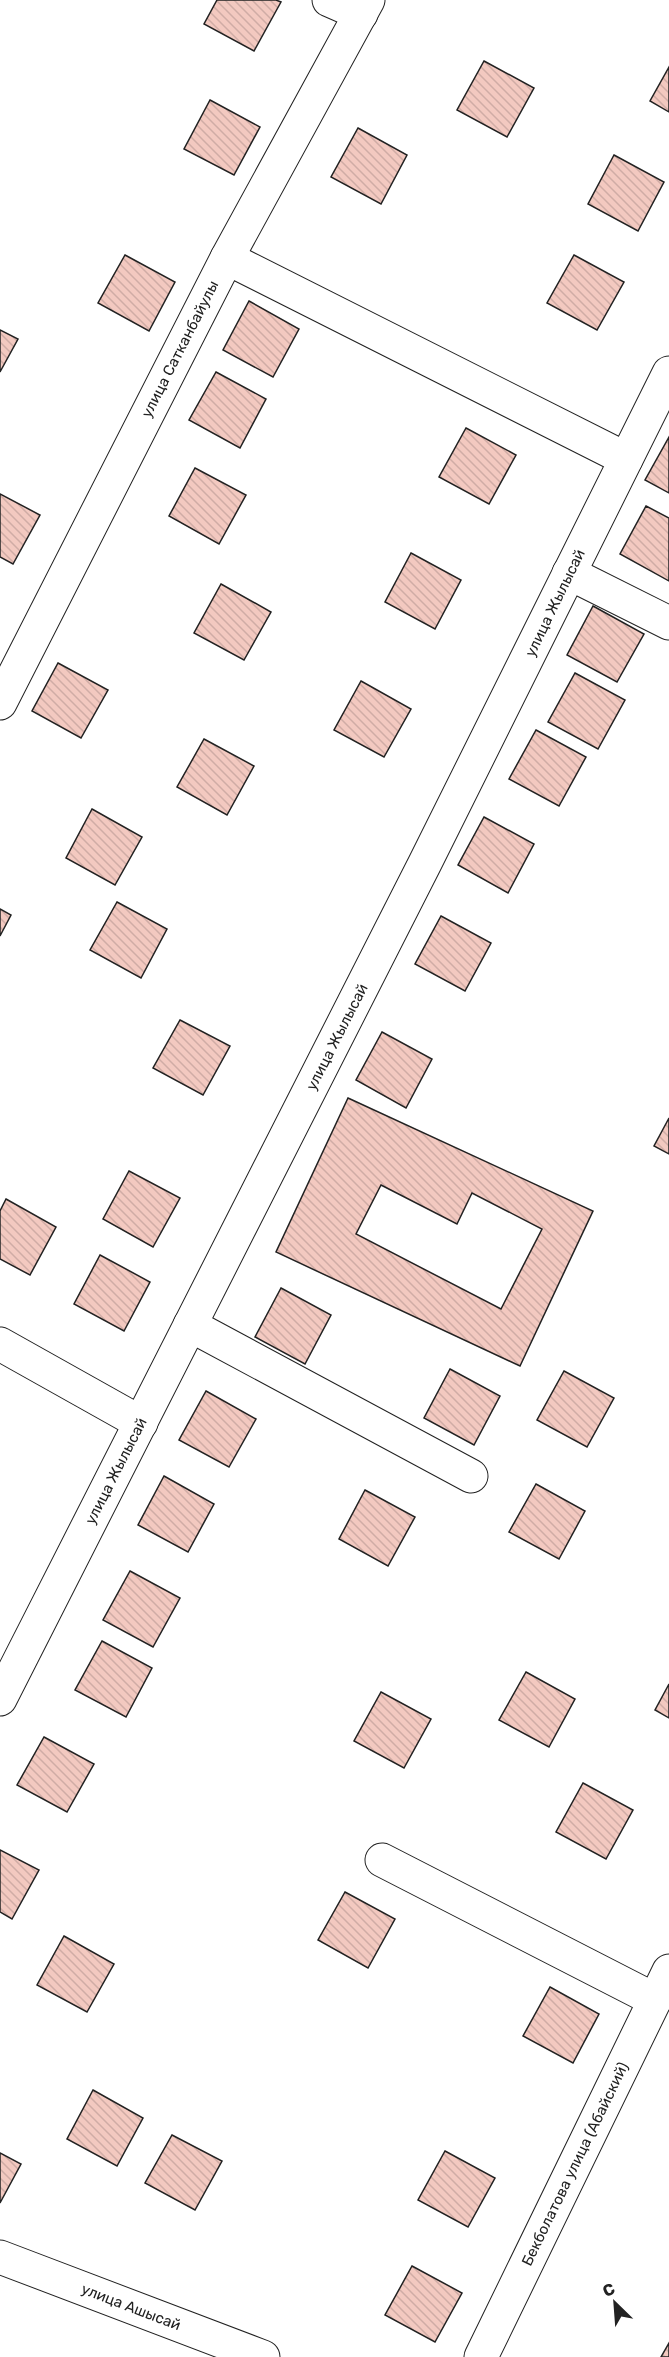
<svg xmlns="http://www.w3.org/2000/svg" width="669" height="2357" font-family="Rubik,sans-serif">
  <defs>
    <pattern id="building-back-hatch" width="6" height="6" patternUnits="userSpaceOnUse" patternTransform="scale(1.5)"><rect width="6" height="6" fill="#f3c9c0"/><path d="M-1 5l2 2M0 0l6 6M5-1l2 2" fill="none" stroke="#d0aca5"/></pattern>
  </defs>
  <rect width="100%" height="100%" fill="#fff"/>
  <g fill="url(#building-back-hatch)" stroke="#222" stroke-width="1.5" fill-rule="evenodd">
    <polygon points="217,0 276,0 281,2 254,51 204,24"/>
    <polygon points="484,61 534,88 507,137 457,110"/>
    <polygon points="669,67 669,112 650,101"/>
    <polygon points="210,100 260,127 234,175 184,149"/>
    <polygon points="358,128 407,155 381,204 331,177"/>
    <polygon points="614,155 664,182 638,231 588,204"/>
    <polygon points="125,255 175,282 149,331 98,303"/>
    <polygon points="574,255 624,282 597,330 547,303"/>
    <polygon points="249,301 299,329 273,377 223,350"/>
    <polygon points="0,330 18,339 0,372"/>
    <polygon points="216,372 266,399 240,448 189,420"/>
    <polygon points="466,428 516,455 489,504 439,477"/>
    <polygon points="669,437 669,493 645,480"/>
    <polygon points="195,468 246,495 219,544 169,516"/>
    <polygon points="0,494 40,515 13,564 0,557"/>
    <polygon points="646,506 669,518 669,581 620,554"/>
    <polygon points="411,553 461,580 435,629 385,602"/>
    <polygon points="221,584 271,612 244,660 194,633"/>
    <polygon points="593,606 644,634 617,682 567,655"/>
    <polygon points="58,663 108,690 81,738 32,711"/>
    <polygon points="575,673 625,700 598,749 548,722"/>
    <polygon points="361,681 411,709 384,757 334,730"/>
    <polygon points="536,730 586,757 559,806 509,779"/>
    <polygon points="204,739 254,766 227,815 177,787"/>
    <polygon points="92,809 142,837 115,885 66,858"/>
    <polygon points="484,817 534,844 508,893 458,865"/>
    <polygon points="117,902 167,929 141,978 90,950"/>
    <polygon points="0,909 11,915 0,936"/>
    <polygon points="441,916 491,943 465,991 415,964"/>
    <polygon points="180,1020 230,1046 203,1095 153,1068"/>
    <polygon points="382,1032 432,1059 406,1108 356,1080"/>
    <path d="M348,1098l245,113 -73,155 -244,-114zM381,1185l76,39 15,-31 70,36 -41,80 -145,-75z"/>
    <polygon points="669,1118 669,1154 654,1146"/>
    <polygon points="129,1171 180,1198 153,1247 103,1219"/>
    <polygon points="6,1199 56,1227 30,1275 0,1259 0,1211"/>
    <polygon points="100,1255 150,1282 124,1331 74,1304"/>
    <polygon points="281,1288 331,1315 305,1364 255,1337"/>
    <polygon points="450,1369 500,1396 474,1445 424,1418"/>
    <polygon points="564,1371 614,1398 587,1447 537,1420"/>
    <polygon points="206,1391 256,1419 229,1467 179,1440"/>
    <polygon points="164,1476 214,1504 188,1552 138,1525"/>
    <polygon points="536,1484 585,1511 559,1559 509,1532"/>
    <polygon points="365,1490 415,1517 388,1566 339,1539"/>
    <polygon points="130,1571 180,1598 153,1647 103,1620"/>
    <polygon points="102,1641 152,1668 126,1717 75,1690"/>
    <polygon points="526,1672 575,1699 549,1747 499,1720"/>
    <polygon points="669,1684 669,1718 655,1710"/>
    <polygon points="381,1692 431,1719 404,1768 354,1741"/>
    <polygon points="44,1737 94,1764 67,1812 17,1785"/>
    <polygon points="583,1783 633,1810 606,1859 556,1832"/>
    <polygon points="0,1850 39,1870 12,1919 0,1912"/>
    <polygon points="345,1892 395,1919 368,1968 318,1940"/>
    <polygon points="64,1936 114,1964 87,2012 37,1985"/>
    <polygon points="550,1987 599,2014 573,2063 523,2036"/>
    <polygon points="93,2090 143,2118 117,2166 67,2139"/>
    <polygon points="172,2135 222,2161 195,2210 145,2183"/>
    <polygon points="445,2151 495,2178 468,2227 418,2200"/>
    <polygon points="0,2153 21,2164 0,2203"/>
    <polygon points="412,2266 462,2293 435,2342 385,2315"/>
    <polygon points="669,2343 669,2357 661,2357"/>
  </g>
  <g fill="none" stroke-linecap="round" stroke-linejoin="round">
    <defs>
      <g id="minor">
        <polyline points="329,0 361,14"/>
        <polyline points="227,258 626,459"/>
        <polyline points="569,573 669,623"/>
        <polyline points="0,703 227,258 368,0"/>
        <polyline points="190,1325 471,1476"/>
        <polyline points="0,1344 141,1423"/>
        <polyline points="0,1699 425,863 669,373"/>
        <polyline points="382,1860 655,2000"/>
        <polyline points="0,2257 263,2357"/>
        <polyline points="481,2357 669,1971"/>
      </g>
    </defs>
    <use href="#minor" stroke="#222" stroke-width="35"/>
    <use href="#minor" stroke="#fff" stroke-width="33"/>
  </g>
  <g text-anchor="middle" stroke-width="4.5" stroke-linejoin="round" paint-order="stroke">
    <g font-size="15" fill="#222" stroke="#fff">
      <text transform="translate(180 349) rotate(-63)" y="5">улица Сатканбайулы</text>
      <text transform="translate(555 603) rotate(-64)" y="5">улица Жылысай</text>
      <text transform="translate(337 1037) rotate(-63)" y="5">улица Жылысай</text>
      <text transform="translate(116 1471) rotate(-63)" y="5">улица Жылысай</text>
      <text transform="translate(575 2164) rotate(-64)" y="5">Бекболатова улица (Абайский)</text>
      <text transform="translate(131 2307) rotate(21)" y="5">улица Ашысай</text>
    </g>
  </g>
  <g transform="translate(615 2303) rotate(335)" stroke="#ffffff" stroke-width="4.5" paint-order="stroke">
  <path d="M0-4.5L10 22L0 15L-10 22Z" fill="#222222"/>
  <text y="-9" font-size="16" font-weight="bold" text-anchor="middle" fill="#222222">С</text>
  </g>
</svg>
